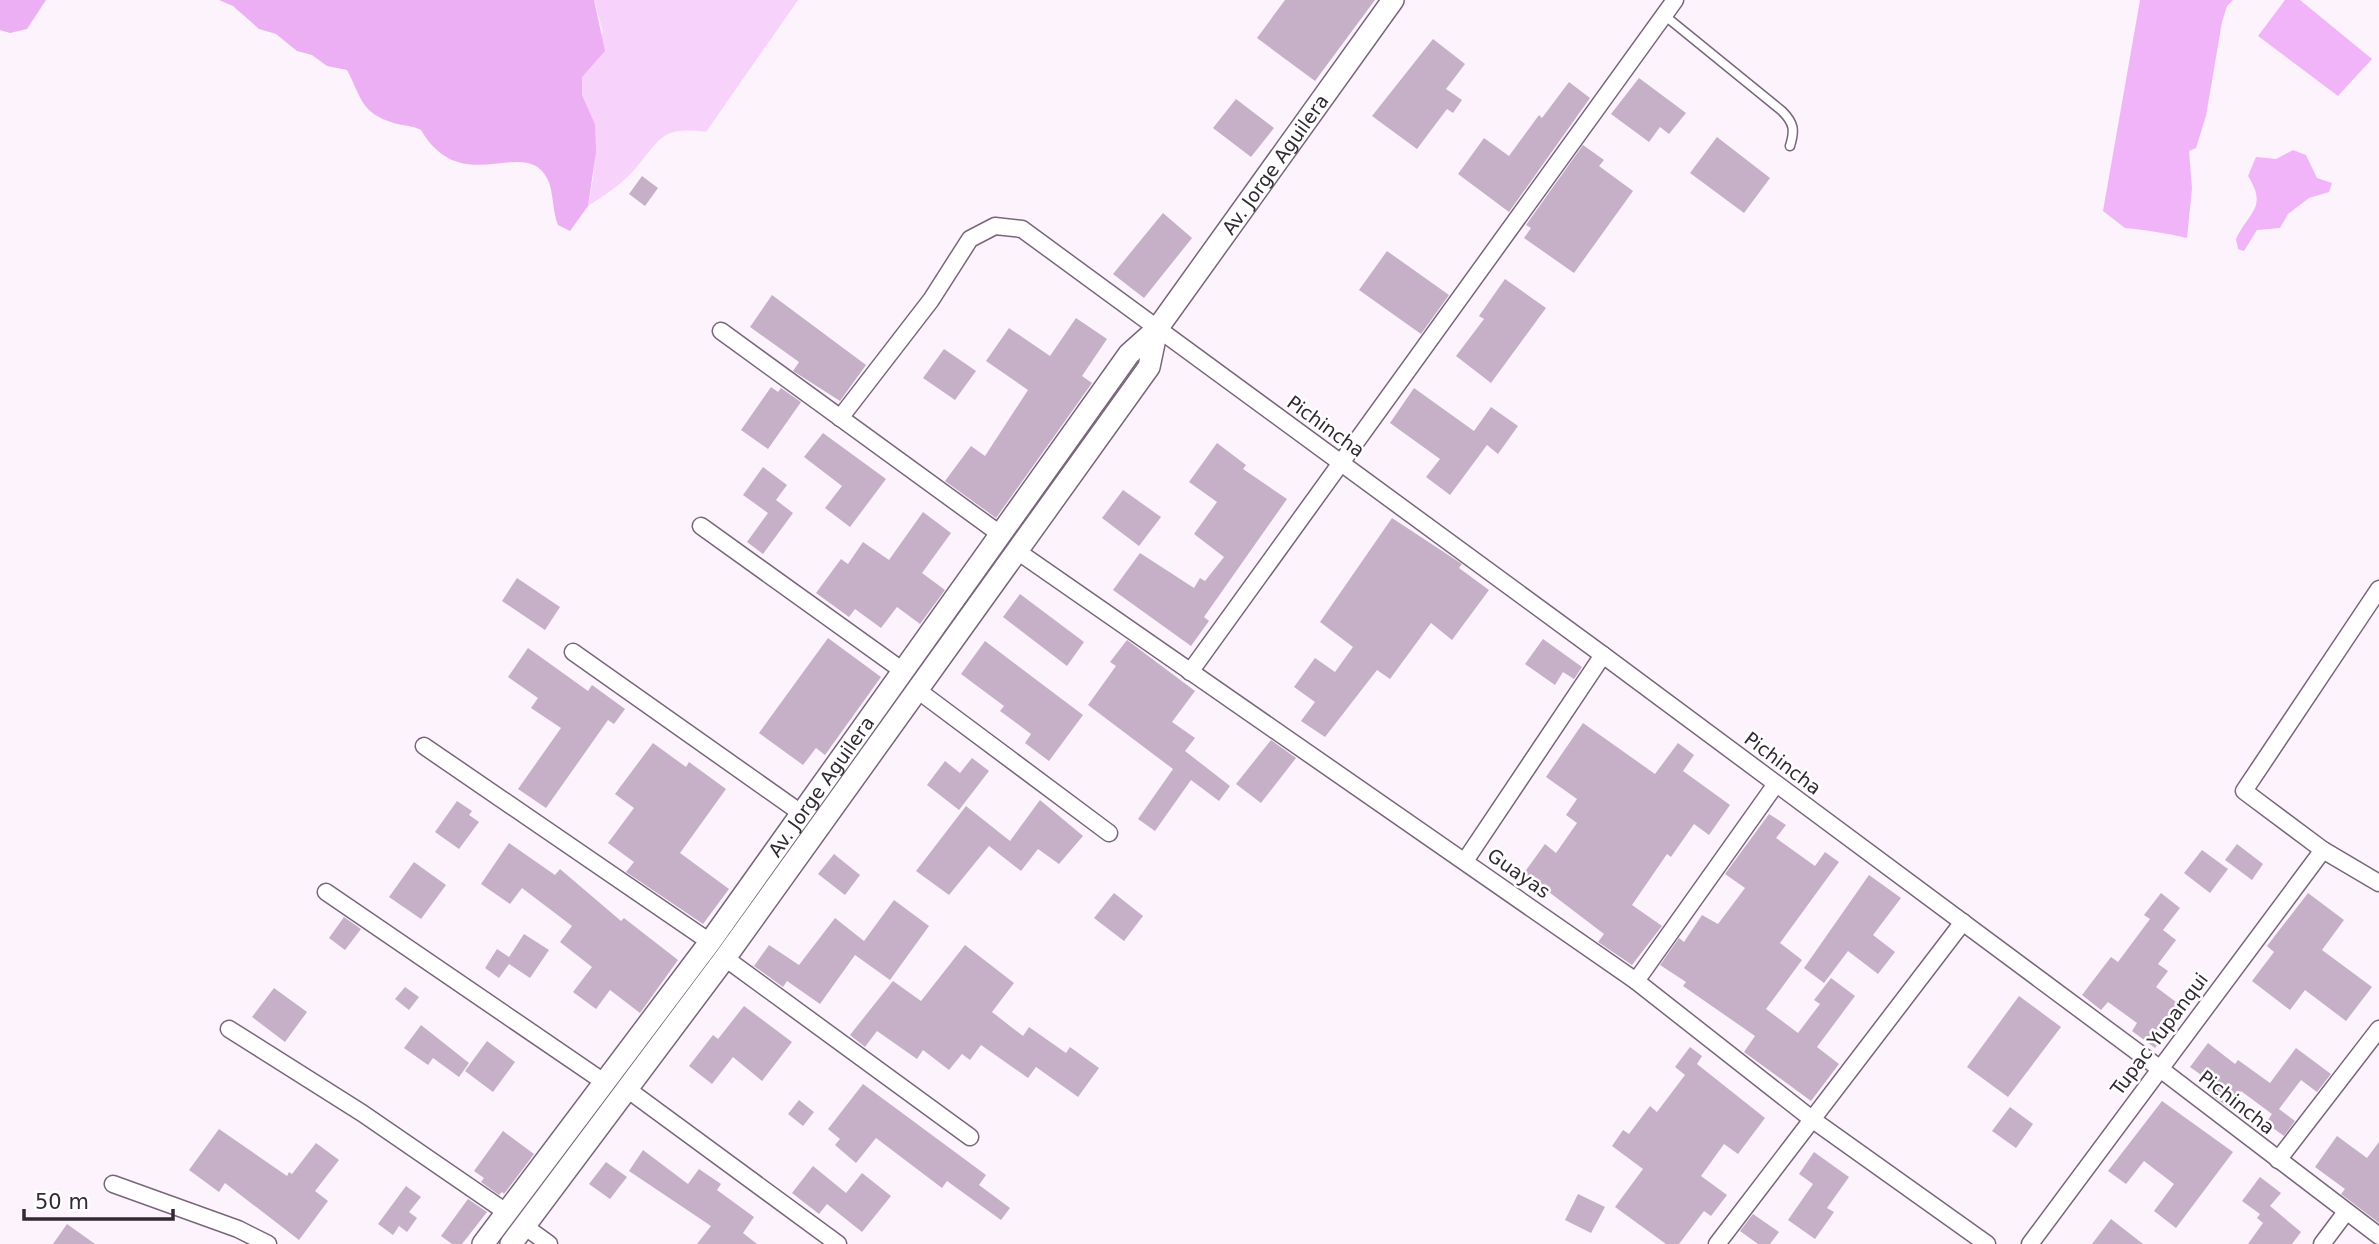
<svg xmlns="http://www.w3.org/2000/svg" width="2379" height="1244" font-family="'DejaVu Sans',sans-serif">
  <rect width="100%" height="100%" fill="#fcf3fd"/>
  <path fill="#f7d2fb" d="M594,0h204l-92,132c-44,-6 -45,6 -71,37 -13,15 -30,26 -47,37l6,-33 1,-49 -13,-29v-19l21,-44z"/>
  <g fill="#edaff4">
    <polygon points="0,0 46,0 27,29 10,33 0,30"/>
    <path d="M219,0h375l11,51 -23,26v18l13,29 1,28 -8,54 -18,25 -12,-6c-6,-14 -4,-34 -11,-47 -23,-43 -85,22 -126,-48 -9,-5 -18,-4 -27,-7 -34,-10 -33,-27 -47,-53l-20,-4 -15,-11 -15,-4 -21,-17 -17,-5 -26,-23z"/>
  </g>
  <g fill="#f2b4f9">
    <path d="M2140,0h93l-6,6 -5,16 -16,94 -10,32 -7,3 3,37 -5,50c-22,-5 -40,-8 -62,-10l-22,-17z"/>
    <polygon points="2285,0 2300,0 2372,59 2338,96 2258,36"/>
    <path d="M2293,150l13,5 11,23 15,5 -3,9 -20,6 -21,16 -8,14 -23,2 -13,21 -6,-2 -2,-10c13,-28 32,-31 12,-63l8,-19 20,2z"/>
  </g>
  <g fill="#c6b0c8">
    <polygon points="1285,0 1375,0 1315,81 1257,38"/>
    <polygon points="1433,39 1465,64 1446,89 1462,100 1453,113 1447,109 1417,149 1372,116"/>
    <polygon points="1639,78 1686,113 1669,134 1660,127 1649,142 1611,114"/>
    <polygon points="1569,82 1590,98 1509,212 1458,174 1484,138 1509,156 1539,115 1542,118"/>
    <polygon points="1236,99 1274,128 1251,157 1213,128"/>
    <polygon points="1717,137 1770,178 1744,213 1690,173"/>
    <polygon points="1583,145 1604,160 1599,166 1633,191 1574,273 1524,238 1531,228 1526,225"/>
    <polygon points="642,176 658,188 645,206 629,194"/>
    <polygon points="1163,213 1192,238 1144,298 1113,274"/>
    <polygon points="1387,251 1449,295 1421,334 1359,290"/>
    <polygon points="1505,279 1546,308 1491,383 1456,356 1484,319 1479,316"/>
    <polygon points="772,295 866,365 840,401 793,371 799,362 750,327"/>
    <polygon points="1076,318 1107,339 1082,376 1092,383 996,518 945,481 971,446 985,456 1028,390 986,361 1009,328 1050,356"/>
    <polygon points="944,349 976,371 955,400 923,378"/>
    <polygon points="771,387 778,392 781,388 801,402 768,449 741,430"/>
    <polygon points="1414,388 1474,431 1491,407 1518,426 1498,454 1487,445 1450,495 1426,477 1440,459 1390,423"/>
    <polygon points="823,433 886,479 850,527 825,508 842,486 804,457"/>
    <polygon points="1217,443 1246,465 1243,469 1287,499 1204,617 1209,621 1191,646 1113,590 1140,553 1194,588 1200,578 1205,581 1224,557 1194,534 1217,502 1189,482"/>
    <polygon points="763,467 787,485 776,500 793,513 763,554 747,542 768,513 743,495"/>
    <polygon points="1123,490 1161,517 1139,546 1102,518"/>
    <polygon points="923,512 951,533 922,573 945,590 920,624 897,607 881,628 855,609 849,617 816,593 841,559 848,564 863,542 889,560"/>
    <polygon points="1392,518 1462,564 1459,568 1489,590 1452,640 1431,623 1390,679 1377,670 1325,737 1301,721 1315,702 1294,687 1315,658 1335,672 1353,647 1320,622"/>
    <polygon points="517,578 560,607 545,630 502,601"/>
    <polygon points="1020,594 1084,642 1067,666 1003,617"/>
    <polygon points="828,638 881,677 825,755 816,748 803,765 759,733"/>
    <polygon points="1543,639 1582,667 1574,679 1563,672 1555,685 1525,664"/>
    <polygon points="1127,640 1195,691 1172,722 1195,738 1185,751 1230,786 1219,801 1191,780 1155,831 1138,819 1173,769 1088,705 1116,666 1110,662"/>
    <polygon points="985,641 1083,715 1049,761 1025,743 1031,734 1000,711 1004,706 961,674"/>
    <polygon points="528,648 588,691 592,685 625,709 614,724 608,720 546,808 518,789 561,728 531,708 538,698 508,677"/>
    <polygon points="1583,723 1655,774 1678,743 1694,755 1683,771 1730,805 1709,835 1694,824 1671,857 1667,854 1632,905 1662,926 1632,965 1598,942 1604,934 1524,873 1545,844 1556,853 1577,823 1566,815 1577,799 1546,777"/>
    <polygon points="1271,740 1296,758 1261,803 1236,784"/>
    <polygon points="653,743 686,767 689,762 726,789 680,853 729,889 703,924 626,872 634,862 608,843 634,808 615,794"/>
    <polygon points="972,758 989,771 959,810 927,785 945,761 960,773"/>
    <polygon points="1040,800 1083,836 1059,864 1038,849 1021,871 989,846 949,895 916,871 966,806 1010,841"/>
    <polygon points="457,801 472,811 469,815 479,822 459,849 435,832"/>
    <polygon points="1769,814 1786,825 1776,838 1815,866 1825,852 1839,862 1780,943 1802,960 1766,1009 1798,1033 1820,1004 1814,1000 1831,978 1855,996 1817,1047 1839,1064 1811,1101 1744,1052 1755,1036 1683,986 1686,982 1660,965 1679,938 1684,942 1702,915 1718,924 1745,888 1725,874"/>
    <polygon points="509,843 555,875 560,869 621,921 624,918 678,960 640,1013 610,990 596,1009 573,992 592,967 560,942 572,926 522,888 510,904 481,884"/>
    <polygon points="2237,844 2263,864 2252,880 2225,860"/>
    <polygon points="2202,850 2228,869 2210,893 2184,873"/>
    <polygon points="834,854 860,875 845,895 818,874"/>
    <polygon points="414,862 446,885 421,919 389,897"/>
    <polygon points="1869,875 1901,898 1873,935 1895,952 1878,974 1848,951 1824,983 1804,968"/>
    <polygon points="1114,893 1143,916 1124,941 1094,918"/>
    <polygon points="2161,893 2180,908 2163,930 2176,940 2158,964 2168,971 2156,987 2184,1008 2155,1048 2132,1031 2137,1023 2108,1002 2101,1010 2082,995 2111,957 2118,962 2150,919 2144,915"/>
    <polygon points="2308,893 2344,920 2322,950 2372,987 2346,1021 2305,990 2290,1010 2252,981 2274,952 2267,946"/>
    <polygon points="894,900 929,926 890,980 855,955 820,1004 787,981 783,987 754,966 769,945 799,965 835,918 864,941"/>
    <polygon points="344,917 361,929 345,950 329,938"/>
    <polygon points="524,934 549,950 530,978 509,964 499,978 485,968 497,949 509,957"/>
    <polygon points="965,945 1014,983 992,1012 1023,1036 1029,1027 1066,1053 1070,1047 1099,1068 1078,1097 1036,1067 1028,1078 981,1045 970,1060 962,1054 949,1070 923,1050 917,1059 877,1031 865,1047 850,1035 893,981 921,1001"/>
    <polygon points="405,987 419,997 409,1010 395,999"/>
    <polygon points="274,988 307,1012 285,1042 252,1017"/>
    <polygon points="2019,996 2061,1027 2008,1097 1967,1067"/>
    <polygon points="744,1006 792,1042 762,1081 733,1057 712,1084 689,1066 713,1035 718,1039"/>
    <polygon points="421,1025 469,1063 459,1077 433,1058 428,1065 404,1048"/>
    <polygon points="487,1041 515,1062 493,1092 465,1071"/>
    <polygon points="2208,1043 2235,1064 2238,1060 2270,1083 2296,1048 2331,1074 2317,1092 2301,1080 2279,1109 2295,1121 2284,1136 2266,1123 2272,1114 2241,1091 2229,1108 2212,1095 2218,1087 2190,1067"/>
    <polygon points="1690,1047 1702,1056 1697,1064 1765,1118 1738,1154 1724,1144 1701,1176 1727,1195 1711,1216 1704,1211 1679,1244 1666,1244 1615,1207 1643,1169 1612,1146 1623,1130 1629,1134 1650,1106 1657,1112 1685,1075 1675,1067"/>
    <polygon points="863,1084 986,1175 979,1185 1010,1208 1001,1220 947,1181 942,1188 876,1138 856,1163 835,1145 840,1139 828,1129"/>
    <polygon points="799,1100 814,1112 803,1126 788,1114"/>
    <polygon points="2162,1101 2233,1152 2176,1228 2154,1211 2174,1184 2144,1161 2126,1184 2108,1171"/>
    <polygon points="2010,1107 2033,1124 2016,1148 1992,1131"/>
    <polygon points="219,1129 287,1176 289,1172 292,1174 316,1143 339,1160 315,1191 328,1201 299,1240 225,1183 219,1192 189,1170"/>
    <polygon points="503,1131 534,1154 504,1194 502,1192 499,1195 481,1182 484,1178 474,1171"/>
    <polygon points="2337,1136 2367,1158 2379,1142 2379,1223 2341,1194 2345,1189 2315,1167"/>
    <polygon points="643,1150 688,1184 699,1169 721,1184 717,1190 754,1217 743,1233 757,1244 697,1244 711,1226 629,1171"/>
    <polygon points="1814,1152 1849,1177 1827,1208 1834,1212 1815,1239 1788,1220 1813,1184 1799,1174"/>
    <polygon points="606,1162 627,1177 610,1199 589,1184"/>
    <polygon points="813,1166 846,1193 862,1173 891,1196 862,1232 827,1204 819,1214 792,1193"/>
    <polygon points="2260,1177 2281,1193 2270,1206 2301,1232 2292,1244 2248,1244 2263,1223 2257,1218 2260,1214 2242,1201"/>
    <polygon points="406,1186 421,1197 409,1212 417,1218 407,1232 399,1226 393,1235 378,1224"/>
    <polygon points="1578,1194 1605,1207 1591,1233 1565,1220"/>
    <polygon points="468,1199 487,1212 462,1244 452,1244 441,1236"/>
    <polygon points="1753,1214 1779,1232 1770,1244 1758,1244 1740,1231"/>
    <polygon points="2111,1219 2143,1244 2092,1244"/>
    <polygon points="67,1224 95,1244 53,1244"/>
  </g>
  <g fill="none" stroke-linecap="round" stroke-linejoin="round">
    <defs>
      <path id="service" d="M1664,15l118,96c12,12 13,19 8,35"/>
      <g id="minor">
        <polyline points="721,331 1000,534"/>
        <polyline points="840,418 931,300 970,239 995,226 1022,229 1603,655 2159,1068 2379,1236"/>
        <polyline points="701,526 903,671"/>
        <polyline points="1017,551 1636,981 1813,1120 1987,1244"/>
        <polyline points="2379,589 2244,791 2323,850 2379,883"/>
        <polyline points="573,652 801,813"/>
        <polyline points="1190,672 1675,0"/>
        <polyline points="916,689 1109,833"/>
        <polyline points="424,746 710,942"/>
        <polyline points="1465,861 1603,655"/>
        <polyline points="326,892 604,1082"/>
        <polyline points="725,958 970,1137"/>
        <polyline points="1636,981 1776,784"/>
        <polyline points="229,1029 362,1113 506,1212"/>
        <polyline points="627,1089 838,1244"/>
        <polyline points="2278,1160 2379,1029"/>
        <polyline points="113,1184 238,1229 268,1244"/>
        <polyline points="524,1226 549,1244"/>
        <polyline points="1717,1244 1963,922"/>
        <polyline points="2030,1244 2323,850"/>
        <polyline points="2322,1244 2346,1212"/>
      </g>
      <g id="tertiary">
        <path id="s1" d="M483,1244l227,-302 419,-588 28,-25 236,-329"/>
        <polyline points="511,1244 725,958 1149,367 1157,329"/>
      </g>
    </defs>
    <use href="#service" stroke="#79667c" stroke-width="11"/>
    <use href="#minor" stroke="#79667c" stroke-width="19"/>
    <use href="#tertiary" stroke="#79667c" stroke-width="24"/>
    <use href="#service" stroke="#fff" stroke-width="8"/>
    <use href="#minor" stroke="#fff" stroke-width="16"/>
    <use href="#tertiary" stroke="#fff" stroke-width="21"/>
  </g>
  <g text-anchor="middle" stroke-width="5" stroke-linejoin="round" paint-order="stroke">
    <g font-size="19" fill="#322a33" stroke="#fff">
      <text dy="7" stroke="none"><textPath href="#s1" startOffset="1340">Av. Jorge Aguilera</textPath></text>
      <text transform="translate(1326 426) rotate(36)" y="7">Pichincha</text>
      <text transform="translate(1783 763) rotate(37)" y="7">Pichincha</text>
      <text dy="7" stroke="none"><textPath href="#s1" startOffset="569">Av. Jorge Aguilera</textPath></text>
      <text transform="translate(1519 873) rotate(35)" y="7">Guayas</text>
      <text transform="translate(2159 1034) rotate(-53)" y="7">Tupac Yupanqui</text>
      <text transform="translate(2237 1102) rotate(38)" y="7">Pichincha</text>
    </g>
  </g>
  <path d="M24 1209v10h149v-10" fill="none" stroke="#322a33" stroke-width="3.5"/>
  <text x="35" y="1209" font-size="21" fill="#322a33" stroke="#ffffff" stroke-width="5" paint-order="stroke">50 m</text>
</svg>
